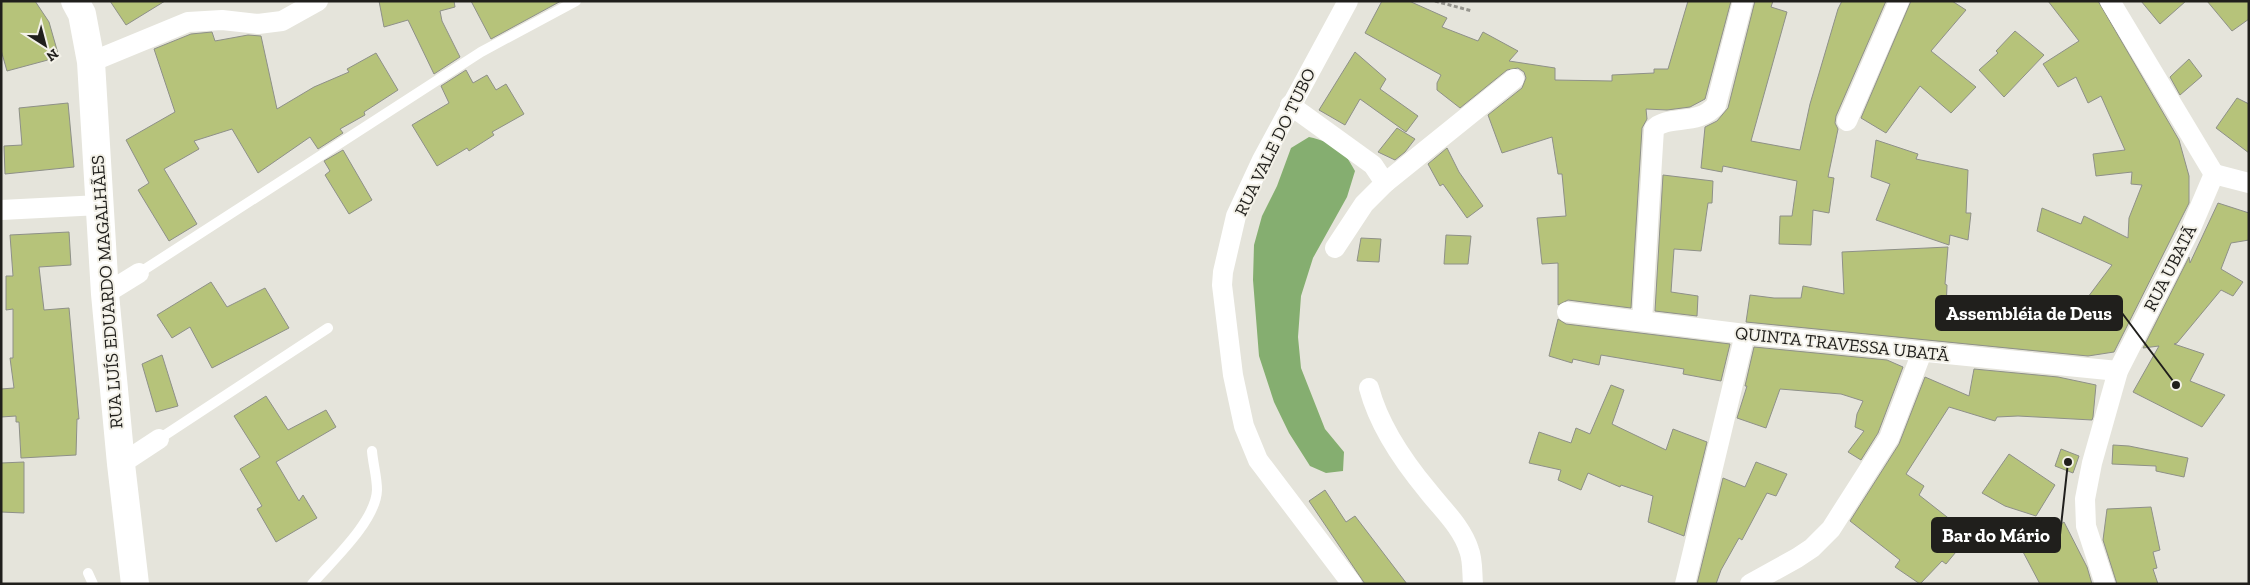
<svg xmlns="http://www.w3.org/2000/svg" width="2250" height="585" font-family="'Zilla Slab',serif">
  <rect width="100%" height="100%" fill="#e5e4db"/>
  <path fill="#85ae70" d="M1309,137c25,6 34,11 46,34l-8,26 -34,61 -12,38 -3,41 3,31 24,61 19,23 -1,19 -17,2 -16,-7 -21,-33 -15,-31 -15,-46 -6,-76 1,-35 8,-29 15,-30 14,-38z"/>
  <g fill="#b6c37a" stroke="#8e9088">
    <polygon points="1,1 35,1 49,22 59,57 7,71 1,50"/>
    <polygon points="110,1 165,1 126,25"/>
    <polygon points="379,1 454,1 455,7 440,11 442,21 460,57 434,74 408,20 384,27"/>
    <polygon points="471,1 561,1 491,39"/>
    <polygon points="1382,1 1409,1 1447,18 1442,27 1478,41 1483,32 1518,51 1509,61 1555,68 1555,80 1612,81 1612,75 1654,73 1654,69 1668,69 1688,1 1731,1 1705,99 1690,107 1667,110 1646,109 1647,119 1642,128 1631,308 1568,300 1558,305 1558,263 1542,264 1537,218 1566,216 1562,174 1558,174 1552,137 1502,153 1488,115 1522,88 1526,78 1524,72 1518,68 1507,70 1460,108 1437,90 1437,83 1441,75 1365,33"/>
    <polygon points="1755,1 1773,1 1771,7 1787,12 1751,141 1800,150 1810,104 1838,9 1842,1 1886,1 1836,116 1835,123 1838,129 1828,177 1834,178 1829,213 1813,210 1811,245 1779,244 1780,216 1792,216 1797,181 1723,166 1722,172 1701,168 1705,127 1717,121 1728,108"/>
    <polygon points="1911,1 1952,1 1966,10 1931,51 1976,87 1951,113 1920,86 1886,133 1861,118"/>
    <polygon points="2048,1 2098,1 2179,140 2189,176 2189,203 2114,352 2088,356 1746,322 1750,295 1774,298 1801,298 1803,286 1844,294 1842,252 1948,247 1945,284 1947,285 1946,312 1980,317 2000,316 2000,313 2053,313 2052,306 2073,317 2112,265 2037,231 2042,208 2081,224 2084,216 2128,238 2129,218 2142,185 2131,184 2132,172 2096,176 2093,154 2125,150 2101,96 2088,103 2076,77 2058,87 2043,64 2079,41"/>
    <polygon points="2141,1 2186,1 2160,24"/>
    <polygon points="2207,1 2249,1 2249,19 2232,31"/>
    <polygon points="2015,31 2044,55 2004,97 1979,70 1998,53 1996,51"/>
    <polygon points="212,32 215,41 248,35 261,36 277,109 314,87 349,72 347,69 376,53 398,90 364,112 365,115 340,129 343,133 318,149 310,137 258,173 232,129 194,141 199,149 164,169 197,224 169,241 138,190 149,183 126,140 175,112 154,49 191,34"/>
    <polygon points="1355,52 1386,79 1380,89 1418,116 1406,132 1360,99 1345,125 1319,110"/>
    <polygon points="2189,59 2202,76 2180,95 2170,77"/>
    <polygon points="466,70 473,83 487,75 496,90 506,84 524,114 492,132 494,135 469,151 467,148 437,166 412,125 449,103 441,86"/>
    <polygon points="2237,98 2249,104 2249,153 2216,128"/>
    <polygon points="68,103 74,167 5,174 4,146 22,145 19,108"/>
    <polygon points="1397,128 1415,139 1405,152 1395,160 1378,152"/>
    <polygon points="1876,140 1918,154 1916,159 1968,170 1966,213 1971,213 1968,240 1950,235 1949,245 1876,220 1890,184 1871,177"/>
    <polygon points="1447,148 1459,172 1483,206 1467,218 1443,184 1440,186 1428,164"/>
    <polygon points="343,150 372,200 349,214 325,175 330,171 324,161"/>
    <polygon points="1663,175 1713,181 1712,203 1708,203 1701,251 1674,249 1671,292 1698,296 1697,316 1655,311"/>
    <polygon points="2218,203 2249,213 2249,240 2231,243 2221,269 2243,282 2233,296 2221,290 2177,343 2174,344 2204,354 2190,381 2225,395 2202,427 2133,392 2159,346 2143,348 2189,257 2190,263"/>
    <polygon points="69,232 71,265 39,267 44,310 69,308 79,419 77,419 76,455 21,458 19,422 16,422 16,416 1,417 1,389 14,388 10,358 13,358 13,309 6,310 6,276 13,276 10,235"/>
    <polygon points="1446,235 1471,236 1468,264 1444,264"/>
    <polygon points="1361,238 1381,239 1379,262 1357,261"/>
    <polygon points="211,282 227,307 265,288 289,328 212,368 190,327 172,338 157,315"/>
    <polygon points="1558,319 1566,324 1730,344 1721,381 1683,374 1684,369 1601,355 1599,365 1573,359 1572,363 1549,356"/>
    <polygon points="1754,347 1887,360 1903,367 1878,433 1861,460 1848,452 1864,431 1855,427 1857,414 1863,401 1841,394 1780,389 1766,428 1737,418 1747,386 1745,386"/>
    <polygon points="162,355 178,406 156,412 142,364"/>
    <polygon points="1974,369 2058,377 2096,385 2093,417 2092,420 2018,416 1997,417 1995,421 1949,407 1906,474 1924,486 1919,495 1970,535 1946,564 1942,561 1920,584 1895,567 1900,560 1850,521 1899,444 1925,377 1969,396"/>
    <polygon points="1611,385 1624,390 1612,424 1666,450 1673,429 1707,442 1684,536 1648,522 1653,496 1621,485 1620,487 1588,473 1581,490 1558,480 1561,470 1529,463 1539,432 1571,443 1576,428 1590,434"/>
    <polygon points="266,396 288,430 326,410 336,427 276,462 299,501 303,495 317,518 276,542 257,509 262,506 240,469 260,457 234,416"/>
    <polygon points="2113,445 2129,446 2188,458 2184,477 2156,471 2156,466 2112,464"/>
    <polygon points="2061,449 2079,456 2073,473 2055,466"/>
    <polygon points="2009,454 2055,485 2036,516 2005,506 1982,493"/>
    <polygon points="24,462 24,513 1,512 1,463"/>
    <polygon points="1756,462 1787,474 1776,496 1767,493 1742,540 1739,538 1721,570 1716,584 1697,584 1723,478 1745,487"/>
    <polygon points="1325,490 1346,522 1355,516 1407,584 1365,584 1309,501"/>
    <polygon points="2151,507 2160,550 2153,552 2157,568 2153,569 2158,584 2117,584 2103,540 2107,509"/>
    <polygon points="2064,522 2087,567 2092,584 2040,584 2022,550"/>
  </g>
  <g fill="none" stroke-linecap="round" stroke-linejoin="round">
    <polyline stroke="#96958e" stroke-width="3" stroke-dasharray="4 2.5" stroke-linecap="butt" points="1435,1 1472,11"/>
    <g stroke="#fff" stroke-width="10">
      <polyline points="139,273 481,52 576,1"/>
      <polyline points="159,439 328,328"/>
      <polyline points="88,573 93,584"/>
      <path d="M312,584c20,-23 64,-63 65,-94 0,-13 -4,-26 -5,-39"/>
    </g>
    <g stroke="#fff" stroke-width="20">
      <polyline points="1348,1 1262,160 1236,216 1223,272 1222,285 1233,375 1244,426 1258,460 1352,584"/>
      <polyline points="2110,1 2214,174"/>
      <polyline points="91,62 188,22 222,20 258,24 282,21 318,1"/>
      <polyline points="1290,105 1373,165 1385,183"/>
      <polyline points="1847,121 1899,1"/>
      <polyline points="2214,174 2249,183"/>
      <polyline points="1,210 100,205"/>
      <polyline points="1335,248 1364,204 1385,183 1514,79"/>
      <polyline points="105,294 139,273"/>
      <polyline points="1567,312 1745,334 2118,371"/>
      <path d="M1642,321l12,-192c14,-15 44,-2 62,-24l27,-104"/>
      <path d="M1369,388c10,38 34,73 59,103 14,18 34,36 41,59 4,10 3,23 4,34"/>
      <polyline points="121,464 159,439"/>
      <polyline points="1685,584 1745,334"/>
      <polyline points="1750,584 1797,558 1812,548 1831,529 1889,438 1922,352"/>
      <polyline points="2105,584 2086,526 2085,499 2092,463 2118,371 2191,228 2214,174"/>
    </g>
    <polyline stroke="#fff" stroke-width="28" points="75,1 82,14 91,62 105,294 121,464 135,584"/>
  </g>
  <g text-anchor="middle" stroke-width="4" stroke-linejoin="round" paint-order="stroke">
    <g font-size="18" fill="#201f1c" stroke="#f3f1e8">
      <text transform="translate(1275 142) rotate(-64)" y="6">RUA VALE DO TUBO</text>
      <text transform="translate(2170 268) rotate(-63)" y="6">RUA UBATÃ</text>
      <text transform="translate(107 292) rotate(-94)" y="6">RUA LUÍS EDUARDO MAGALHÃES</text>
      <text transform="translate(1842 344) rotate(6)" y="6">QUINTA TRAVESSA UBATÃ</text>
    </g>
  </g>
  <path fill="none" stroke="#201f1c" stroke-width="2" d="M2176 385L2122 313M2068 462L2060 535"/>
  <g fill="#201f1c" stroke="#f3f1e8" stroke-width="2">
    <circle cx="2176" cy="385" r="5"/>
    <circle cx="2068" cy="462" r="5"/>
  </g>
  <g fill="#201f1c" stroke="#201f1c" stroke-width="2">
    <rect x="1936" y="296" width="186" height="34" rx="5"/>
    <rect x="1932" y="518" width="128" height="34" rx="5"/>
  </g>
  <g font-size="19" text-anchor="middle" font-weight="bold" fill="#fff">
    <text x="2029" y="320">Assembléia de Deus</text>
    <text x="1996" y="542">Bar do Mário</text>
  </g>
  <rect width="2250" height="585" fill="none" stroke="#201f1c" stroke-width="5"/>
  <g transform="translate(45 45) rotate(144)" stroke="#f3f1e8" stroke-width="4" paint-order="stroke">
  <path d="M0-4L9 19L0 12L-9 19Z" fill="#201f1c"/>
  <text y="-8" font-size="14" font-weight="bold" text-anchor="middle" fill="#201f1c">N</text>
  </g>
</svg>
